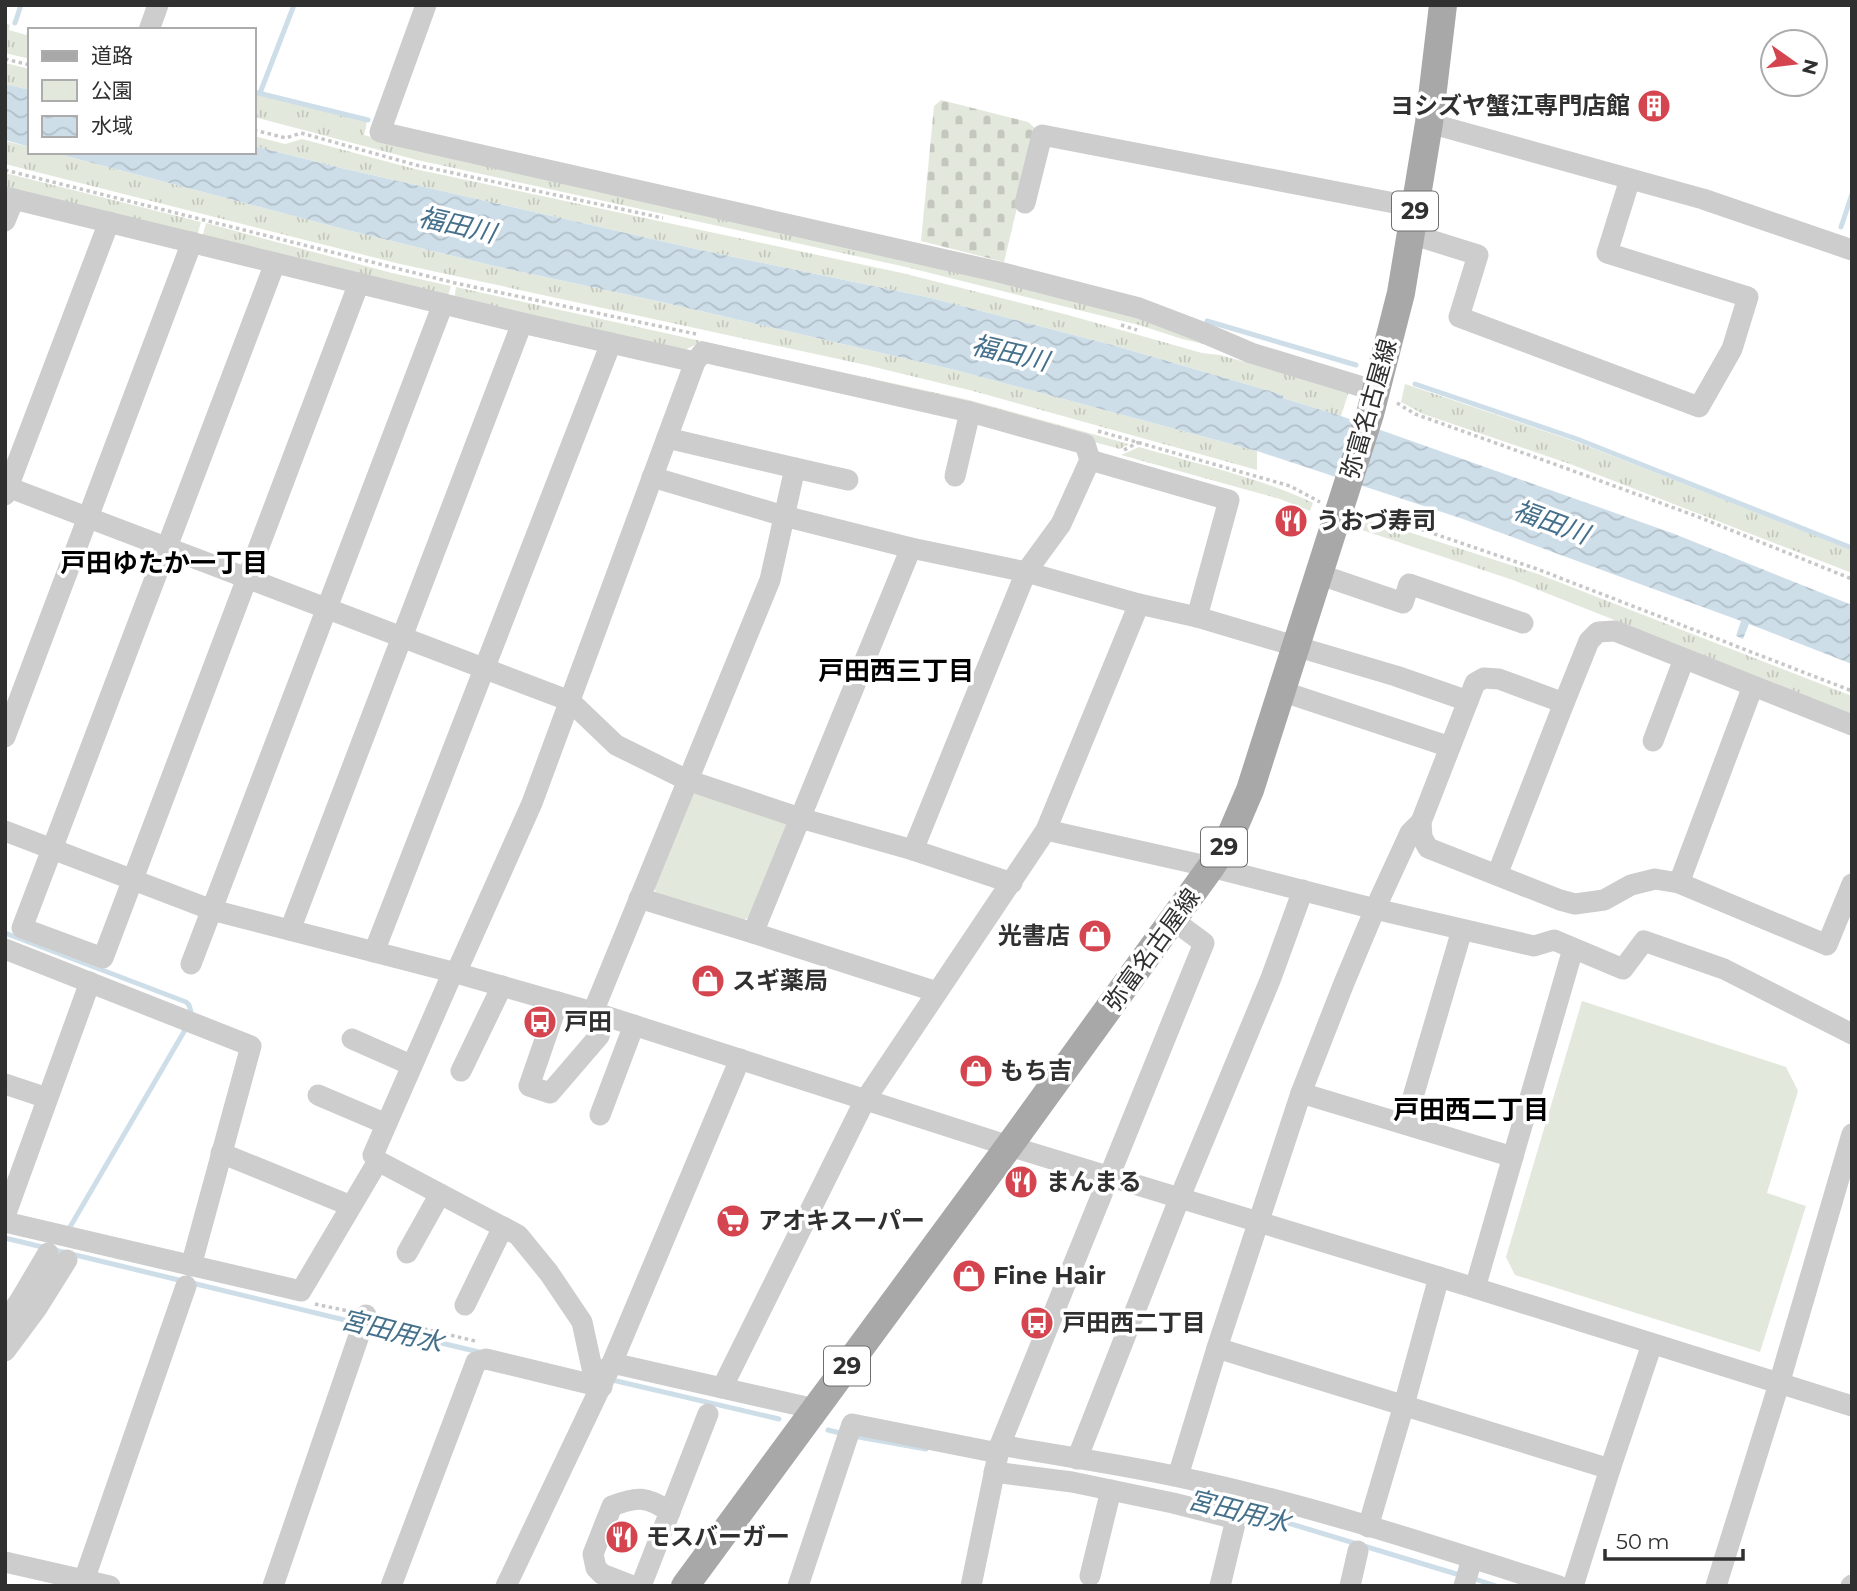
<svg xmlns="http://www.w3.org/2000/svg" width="1857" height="1591" font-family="Montserrat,'Noto Sans JP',sans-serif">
  <defs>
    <pattern id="grass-tufts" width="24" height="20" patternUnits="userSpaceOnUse" patternTransform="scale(1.75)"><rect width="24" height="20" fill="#e3e8dc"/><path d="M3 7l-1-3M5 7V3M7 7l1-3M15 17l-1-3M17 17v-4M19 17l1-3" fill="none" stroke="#c3c7bd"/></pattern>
    <pattern id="cemetery-stones" width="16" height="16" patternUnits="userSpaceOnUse" patternTransform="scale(1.75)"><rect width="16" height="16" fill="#e3e8dc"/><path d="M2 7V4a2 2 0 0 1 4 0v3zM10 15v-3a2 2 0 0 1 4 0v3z" fill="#c3c7bd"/></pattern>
    <pattern id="water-waves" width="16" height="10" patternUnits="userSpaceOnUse" patternTransform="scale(1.75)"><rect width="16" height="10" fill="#cedee9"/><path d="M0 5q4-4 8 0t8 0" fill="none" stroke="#b1bfc8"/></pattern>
  </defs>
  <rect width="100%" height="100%" fill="#fff"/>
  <g fill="url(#grass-tufts)">
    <polygon points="5,23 10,25 9,30 30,36 30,59 5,53"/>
    <polygon points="5,63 30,69 30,90 5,84"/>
    <polygon points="254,93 367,121 364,135 430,153 910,259 1157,320 1221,348 1182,339 1139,325 906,267 417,160 254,117"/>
    <polygon points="254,136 285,144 302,139 415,169 902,273 1068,315 1202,353 1220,355 1349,391 1341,416 1283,398 1283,395 1116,346 931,298 705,251 337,167 254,146"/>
    <polygon points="5,141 30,147 30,152 51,152 351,231 490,265 666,303 955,370 1257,451 1257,470 973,391 866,365 400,264 5,164"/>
    <polygon points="5,173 201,222 197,236 5,189"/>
    <polygon points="206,223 392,273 451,286 447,299 202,238"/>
    <polygon points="456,287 969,400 1129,444 1120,449 972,409 695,345 685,350 454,300"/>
    <polygon points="1405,384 1577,442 1852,550 1852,573 1570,464 1423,414 1401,402"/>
    <path d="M1139,447c59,17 119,30 174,56l-3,8 -30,-12 -159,-44z"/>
    <polygon points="1366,520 1387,525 1538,574 1852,696 1852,714 1513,580 1362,530"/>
  </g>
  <polygon fill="url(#cemetery-stones)" points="941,100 1028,122 1036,129 1004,262 921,241 934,106"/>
  <g fill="#e3e8dc">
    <polygon points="699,792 785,821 788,830 750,917 742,921 656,893 653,885 688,796"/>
    <polygon points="1582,1001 1786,1067 1798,1091 1767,1193 1806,1206 1760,1352 1515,1275 1506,1257"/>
  </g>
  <g fill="url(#water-waves)">
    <polygon points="5,84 30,90 30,147 5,140"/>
    <polygon points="254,146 337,167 705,251 931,298 1116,346 1283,395 1283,398 1341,416 1672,533 1852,605 1852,664 1749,624 1743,639 1736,636 1741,621 1463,519 1257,451 955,370 666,303 490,265 351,231 51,152 254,152"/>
  </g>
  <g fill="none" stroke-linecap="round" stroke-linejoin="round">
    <g stroke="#cedee9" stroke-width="5">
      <polyline points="15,23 21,5"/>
      <polyline points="29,34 30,34"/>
      <polyline points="254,92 368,120"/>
      <polyline points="260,93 294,5"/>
      <polyline points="1841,227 1852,194"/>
      <polyline points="1207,321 1356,365"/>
      <polyline points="1415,384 1577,439 1852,548"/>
      <polyline points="5,933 186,1002 189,1005 191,1012"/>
      <polyline points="70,1227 185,1030"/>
      <polyline points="5,1238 183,1281"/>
      <polyline points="192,1283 357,1323"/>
      <polyline points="366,1325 483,1353"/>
      <polyline points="608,1379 779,1419"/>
      <polyline points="828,1430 844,1434"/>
      <polyline points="853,1436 926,1449"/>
      <polyline points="1245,1510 1463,1576"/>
      <polyline points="1472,1578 1496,1586"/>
    </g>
    <g stroke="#c7c7c7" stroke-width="3.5" stroke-dasharray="3.5 3.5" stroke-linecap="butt">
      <polyline points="5,59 30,65"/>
      <polyline points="254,130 286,138 301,133 416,165 663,218"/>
      <polyline points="5,170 455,283 696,334"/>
      <polyline points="1121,325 1137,330"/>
      <polyline points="1397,403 1415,414 1568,469 1696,516 1852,579"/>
      <polyline points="1098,431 1290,486 1320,502"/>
      <polyline points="1124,450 1139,442"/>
      <polyline points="1360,514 1388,518 1537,569 1852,691"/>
      <polyline points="315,1304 348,1311"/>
      <polyline points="383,1319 475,1341"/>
    </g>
    <g stroke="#cdcdcd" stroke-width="21">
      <polyline points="426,5 380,132 999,272 1139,308 1202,332 1251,353 1376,391"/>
      <polyline points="149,30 158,5"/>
      <polyline points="1429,123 1703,199 1852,250"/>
      <polyline points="5,197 522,323 695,362"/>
      <polyline points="1025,203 1042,135 1415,207"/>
      <polyline points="5,221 14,199"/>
      <polyline points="1411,234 1478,255 1459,317 1699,407 1732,349 1748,297 1607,253 1630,179"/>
      <polyline points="275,263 22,928 103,958 359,283"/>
      <polyline points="1090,460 1229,500 1197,617"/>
      <polyline points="795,468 848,480"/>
      <polyline points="955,476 970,412"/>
      <polyline points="652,477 784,516 911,548 1026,572 1139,604 1197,617 1396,676 1468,701"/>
      <polyline points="5,486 570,701 616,745 687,780 800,818 913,850 1012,883"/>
      <polyline points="5,495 109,222"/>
      <polyline points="1318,574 1403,603 1409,584 1523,623"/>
      <polyline points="1281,691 1450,747"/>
      <polyline points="1852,725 1615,631 1598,632 1589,641 1564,703 1499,679 1484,678 1475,683 1421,822 1422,837 1428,848 1560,900 1575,904 1604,900 1631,885 1655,879 1679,883 1827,945 1852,884"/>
      <polyline points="5,737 192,242"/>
      <polyline points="1653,741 1684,659"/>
      <polyline points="1046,830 1211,867 1375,909 1534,946 1554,940 1623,969 1644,941 1724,969 1852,1034"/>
      <polyline points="5,831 212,910 456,973 593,1012 1009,1146 1475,1288 1852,1406"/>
      <polyline points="1497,875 1564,703"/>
      <polyline points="1679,883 1753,686"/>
      <polyline points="639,898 753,933 937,992"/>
      <polyline points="290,930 522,323"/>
      <polyline points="753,933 911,548"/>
      <polyline points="5,949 251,1046 191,1266"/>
      <polyline points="374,952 611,343"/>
      <polyline points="191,964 443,304"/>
      <polyline points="453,972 373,1155 378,1161 518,1235 549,1273 582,1322 592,1368 608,1371"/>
      <polyline points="456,973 532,803 695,362 703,352 970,412 1085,444 1090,460 1061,524 1026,572 913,850"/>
      <polyline points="558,1002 529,1086 550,1093 599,1036 605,1016"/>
      <polyline points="593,1012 770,580 795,468 667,438"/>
      <polyline points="352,1039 411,1065"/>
      <polyline points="461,1071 502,986"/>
      <polyline points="5,1084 47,1098"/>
      <polyline points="1301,1093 1513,1157"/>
      <polyline points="318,1095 386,1124"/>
      <polyline points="600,1115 634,1025"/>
      <polyline points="1405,1124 1462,930"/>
      <polyline points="221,1153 351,1206"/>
      <polyline points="5,1216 90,982"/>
      <polyline points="5,1222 301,1291 378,1161"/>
      <polyline points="407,1253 440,1194"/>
      <polyline points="1475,1288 1573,949"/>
      <polyline points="465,1305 503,1227"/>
      <polyline points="5,1321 19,1302 48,1253"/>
      <polyline points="1217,1348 1610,1469"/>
      <polyline points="5,1351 37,1308 67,1260"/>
      <polyline points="612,1363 815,1409"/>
      <polyline points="722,1388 865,1100 1046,830 1139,604"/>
      <path d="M1000,1445c60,11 120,19 179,32 129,27 255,69 380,109"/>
      <polyline points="1077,1459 1180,1197 1271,978 1303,890"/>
      <polyline points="994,1472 1072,1482 1173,1503 1236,1519"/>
      <polyline points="1178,1476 1217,1348 1301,1093 1344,983 1375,909 1410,833 1421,822"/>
      <polyline points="1368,1527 1404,1405 1439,1277"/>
      <polyline points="5,1562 110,1586"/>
      <polyline points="1090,1576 1111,1490"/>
      <polyline points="82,1586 186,1286"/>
      <polyline points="273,1586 366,1315"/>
      <polyline points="391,1586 476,1362 486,1359 602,1387"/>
      <polyline points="506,1586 612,1363 740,1059"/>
      <path d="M633,1586l-31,-12 -6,-6 -3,-14 19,-48c25,-10 35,-10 58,6"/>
      <polyline points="641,1586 708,1414"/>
      <polyline points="798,1586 852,1424 998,1453"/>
      <polyline points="971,1586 1000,1445 1204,943 1173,920"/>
      <polyline points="1220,1586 1239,1507"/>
      <polyline points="1350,1586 1358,1551"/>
      <polyline points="1464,1586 1472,1559"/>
      <polyline points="1573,1586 1610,1469 1652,1344"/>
      <polyline points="1716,1586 1779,1384 1852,1134"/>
      <polyline points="1851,1586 1852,1585"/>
    </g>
    <polyline stroke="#a8a8a8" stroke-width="28" points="685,1586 1009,1146 1211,867 1229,839 1250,790 1370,414 1401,293 1429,123 1443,5"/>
  </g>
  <defs>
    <symbol id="building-disc" viewBox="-11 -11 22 22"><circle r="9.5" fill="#d4454f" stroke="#fff"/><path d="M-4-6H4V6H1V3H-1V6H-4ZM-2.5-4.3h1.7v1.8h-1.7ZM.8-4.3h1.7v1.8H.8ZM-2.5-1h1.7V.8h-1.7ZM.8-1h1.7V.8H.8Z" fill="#fff"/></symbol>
    <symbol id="restaurant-disc" viewBox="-11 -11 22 22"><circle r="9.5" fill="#d4454f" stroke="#fff"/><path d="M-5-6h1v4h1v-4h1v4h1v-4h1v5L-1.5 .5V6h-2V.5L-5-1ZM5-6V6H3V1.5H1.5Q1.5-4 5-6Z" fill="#fff"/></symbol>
    <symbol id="shop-disc" viewBox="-11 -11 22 22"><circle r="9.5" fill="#d4454f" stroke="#fff"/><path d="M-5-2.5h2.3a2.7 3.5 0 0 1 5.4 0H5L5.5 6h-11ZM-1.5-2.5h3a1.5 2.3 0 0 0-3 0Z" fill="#fff"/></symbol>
    <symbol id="bus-disc" viewBox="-11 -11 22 22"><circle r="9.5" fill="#d4454f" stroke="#fff"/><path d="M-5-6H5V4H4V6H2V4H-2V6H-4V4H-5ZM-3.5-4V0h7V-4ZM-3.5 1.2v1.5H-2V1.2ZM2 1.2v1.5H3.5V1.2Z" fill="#fff"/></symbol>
    <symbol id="supermarket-disc" viewBox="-11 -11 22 22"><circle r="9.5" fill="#d4454f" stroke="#fff"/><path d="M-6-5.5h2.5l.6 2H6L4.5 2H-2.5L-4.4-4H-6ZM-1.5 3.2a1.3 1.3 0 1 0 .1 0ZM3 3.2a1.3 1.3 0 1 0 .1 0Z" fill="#fff"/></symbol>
  </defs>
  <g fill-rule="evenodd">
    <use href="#building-disc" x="1635" y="87" width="38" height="38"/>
    <use href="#restaurant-disc" x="1272" y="502" width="38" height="38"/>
    <use href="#shop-disc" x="1076" y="917" width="38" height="38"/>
    <use href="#shop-disc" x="689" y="962" width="38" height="38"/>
    <use href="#bus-disc" x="521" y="1003" width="38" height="38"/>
    <use href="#shop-disc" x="957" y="1052" width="38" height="38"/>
    <use href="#restaurant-disc" x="1002" y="1163" width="38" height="38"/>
    <use href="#supermarket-disc" x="714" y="1202" width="38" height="38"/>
    <use href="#shop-disc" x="950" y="1257" width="38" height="38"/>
    <use href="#bus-disc" x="1018" y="1304" width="38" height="38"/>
    <use href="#restaurant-disc" x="603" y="1518" width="38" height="38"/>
  </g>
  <g text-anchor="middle" stroke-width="7" stroke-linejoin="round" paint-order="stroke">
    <g fill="#fff" stroke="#6e6e6e" stroke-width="2">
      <rect x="1392" y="191.5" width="46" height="39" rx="5"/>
      <rect x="1201" y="827.5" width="46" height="39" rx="5"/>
      <rect x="824" y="1346.5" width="46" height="39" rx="5"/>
    </g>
    <g font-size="23" font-weight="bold" fill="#303030">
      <text x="1415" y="219">29</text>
      <text x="1224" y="855">29</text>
      <text x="847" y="1374">29</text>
    </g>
    <g font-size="24" font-weight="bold" fill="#303030" stroke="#fff" text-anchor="start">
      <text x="1630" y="114" text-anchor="end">ヨシズヤ蟹江専門店館</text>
      <text x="1316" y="529">うおづ寿司</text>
      <text x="1070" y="944" text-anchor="end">光書店</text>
      <text x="732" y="989">スギ薬局</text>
      <text x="564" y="1030">戸田</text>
      <text x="1000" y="1079">もち吉</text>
      <text x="1046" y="1190">まんまる</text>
      <text x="758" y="1229">アオキスーパー</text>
      <text x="993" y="1284">Fine Hair</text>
      <text x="1062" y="1331">戸田西二丁目</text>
      <text x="646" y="1545">モスバーガー</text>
    </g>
    <g font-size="24" fill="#303030" stroke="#fff">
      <text transform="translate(1369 409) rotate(-74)" y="8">弥富名古屋線</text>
      <text transform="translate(1152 950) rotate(-54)" y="8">弥富名古屋線</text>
    </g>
    <g font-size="26" font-style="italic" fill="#45708b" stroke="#fff">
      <text transform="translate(457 225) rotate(13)" y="9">福田川</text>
      <text transform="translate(1010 353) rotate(13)" y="9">福田川</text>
      <text transform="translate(1551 522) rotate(20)" y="9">福田川</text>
      <text transform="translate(392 1331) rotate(14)" y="9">宮田用水</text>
      <text transform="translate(1239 1511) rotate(14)" y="9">宮田用水</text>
    </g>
    <g font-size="26" font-weight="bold" fill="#000" stroke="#fff">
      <text x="164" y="572">戸田ゆたか一丁目</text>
      <text x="896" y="680">戸田西三丁目</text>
      <text x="1471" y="1119">戸田西二丁目</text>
    </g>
  </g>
  <rect width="1857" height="1591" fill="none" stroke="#303030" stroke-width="14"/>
  <rect x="28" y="28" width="228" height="126" fill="#ffffff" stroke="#acacac" stroke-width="2"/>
  <rect x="42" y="51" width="35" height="10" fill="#a8a8a8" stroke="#acacac" stroke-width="2"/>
  <text x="91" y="63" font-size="21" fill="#303030">道路</text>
  <rect x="42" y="80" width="35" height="21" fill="#e3e8dc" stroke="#acacac" stroke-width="2"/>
  <text x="91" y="98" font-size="21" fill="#303030">公園</text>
  <rect x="42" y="116" width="35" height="21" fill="url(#water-waves)" stroke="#acacac" stroke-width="2"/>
  <text x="91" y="133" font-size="21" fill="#303030">水域</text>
  <g transform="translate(1794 63) rotate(104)"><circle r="33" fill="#ffffff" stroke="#acacac" stroke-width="2"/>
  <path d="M0-5L12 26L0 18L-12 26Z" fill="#d4454f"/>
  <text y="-10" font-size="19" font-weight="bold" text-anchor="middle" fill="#303030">N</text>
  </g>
  <path d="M1605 1549v10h138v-10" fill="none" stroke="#303030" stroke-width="3.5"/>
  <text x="1616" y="1549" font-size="21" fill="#303030" stroke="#ffffff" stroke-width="5" paint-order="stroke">50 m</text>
</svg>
